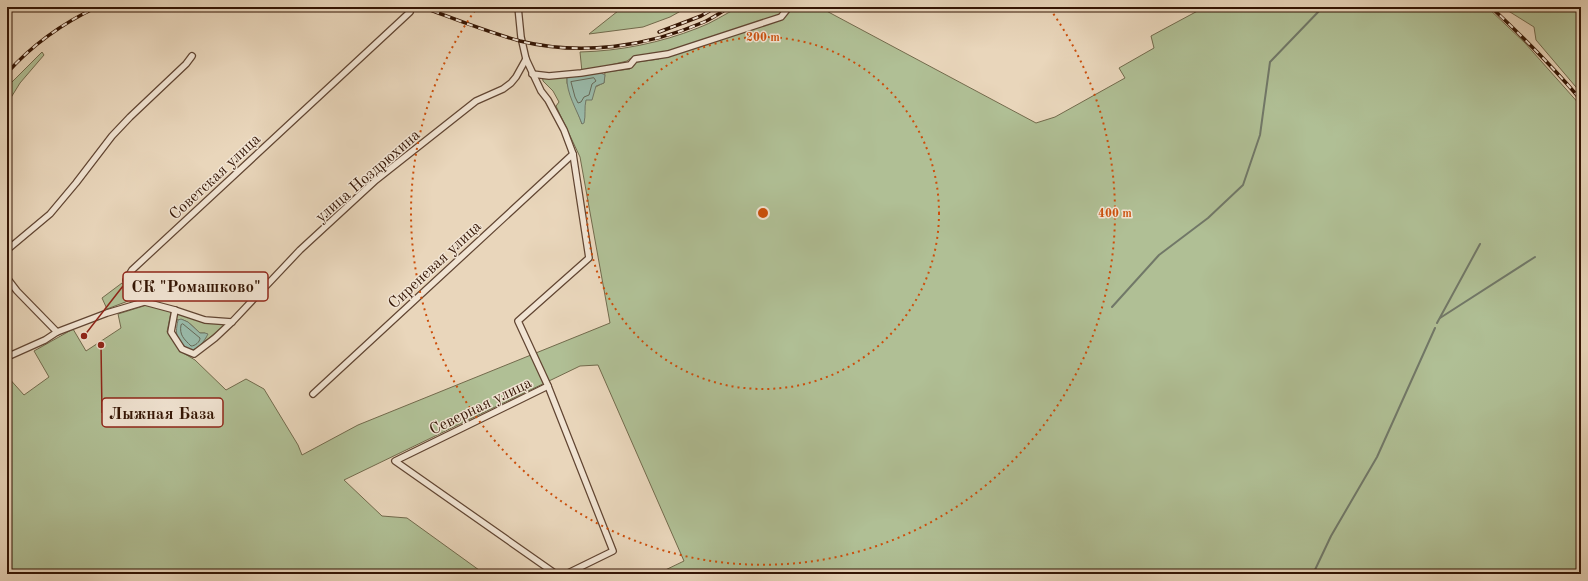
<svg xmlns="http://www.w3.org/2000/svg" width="1588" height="581" font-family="'Old Standard TT',serif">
  <rect width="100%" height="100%" fill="#e9d6bb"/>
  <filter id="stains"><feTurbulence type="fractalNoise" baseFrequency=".005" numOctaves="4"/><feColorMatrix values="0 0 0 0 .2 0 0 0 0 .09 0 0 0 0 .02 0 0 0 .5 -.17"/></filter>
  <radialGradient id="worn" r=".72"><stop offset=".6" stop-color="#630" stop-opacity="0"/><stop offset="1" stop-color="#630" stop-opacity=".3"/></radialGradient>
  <g fill="#b0bf95" stroke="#726a4c">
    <polygon points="623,7 688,7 670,17 643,27 589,34"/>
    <path d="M739,7h80l217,116 19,-6 70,-39 -6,-10 35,-20 -3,-12 54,-29h282l38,36 56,63v468h-924l27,-13 -86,-196 -18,1 -236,114 38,36 25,2 72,52 3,4h-475v-198l17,19 25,-18 -15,-26 39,-22 13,22 35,-23 -3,-14 29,-9 24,7 -4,20 13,19 15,9 31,30 20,-11 18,10 34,56 4,10 56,-30 252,-102 -30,-166 -24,-51 3,-4 -6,-11 -10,-10 -1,-7 25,3v6l15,41c3,-8 2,-9 2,-17 0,-11 10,-21 20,-24l1,-11 25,-3 7,-7 22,-3 5,-6 -30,3 -7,5 -45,11 -2,-20c40,-1 80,-9 118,-24 14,-5 27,-14 41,-21z"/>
    <polygon points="1502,7 1581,7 1581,93 1536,40 1534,27"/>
    <polygon points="42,52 44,55 20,83 7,104 7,87"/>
    <polygon points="122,283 128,292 124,295 128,301 107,309 102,298"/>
    <path d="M177,313l50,10 -25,21 4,-7 -1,-4h-5c-6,-5 -13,-15 -22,-13l-2,-1z"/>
  </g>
  <g fill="#99baaa" stroke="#717868">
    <path d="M601,73l4,2 -1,8 -8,3 -4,14h-6c-2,8 0,15 -2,23l-2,1c-5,-14 -16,-31 -15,-47z"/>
    <path d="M181,319l7,3 12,11h5l3,1c-4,8 -9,14 -18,17 -12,-11 -16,-13 -12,-31z"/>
  </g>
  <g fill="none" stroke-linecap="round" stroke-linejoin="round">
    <g stroke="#666857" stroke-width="1">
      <polygon points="594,78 596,81 592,84 589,95 584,97 581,102 578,103 575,97 571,82"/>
      <path d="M183,324l17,14c0,4 -5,8 -9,8 -7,-7 -12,-11 -10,-21z"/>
    </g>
    <g stroke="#717868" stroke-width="2">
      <polyline points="1112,307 1159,255 1208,218 1243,185 1260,135 1270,62 1321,9 1326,7"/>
      <polyline points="1440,318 1535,257"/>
      <polyline points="1437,323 1480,244"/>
      <polyline points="1313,574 1331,536 1377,457 1435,328"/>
    </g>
    <defs>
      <g id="minor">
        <polyline points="518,7 521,37 526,59 541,91 548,100 564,130 573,154 589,258 518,321 548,386 613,551 566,574"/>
        <polyline points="532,74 549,76 581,73 630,65 635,59 668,54 781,17 789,7"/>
        <polyline points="7,250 50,214 76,183 112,136 130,117 186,64 192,56"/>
        <polyline points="7,278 17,291 57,332 107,313 144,302"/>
        <polyline points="175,310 171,332 182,349 194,354 215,338 232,322 300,250 376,180 476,101 503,89 511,83 516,77 526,59"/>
        <polyline points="232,322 205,320 175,310 145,302 137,298 129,290 126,280 132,270 410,12"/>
        <polyline points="7,357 45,340 57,332"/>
        <polyline points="548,386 395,461 556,574"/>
        <polyline points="313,394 573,154"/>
      </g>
    </defs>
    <use href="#minor" stroke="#614532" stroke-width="8"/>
    <use href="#minor" stroke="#f1e4d3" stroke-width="5.5"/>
    <defs>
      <g id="rail">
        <path d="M422,7c33,12 65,25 98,34 61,15 126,6 184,-19 9,-4 17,-10 26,-15"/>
        <path d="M1491,7c32,30 62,60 90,93"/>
        <polyline points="659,32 701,16 716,7"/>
        <path d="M7,73c25,-28 56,-50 90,-66"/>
      </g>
    </defs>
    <use href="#rail" stroke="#341504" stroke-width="3.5"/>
    <use href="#rail" stroke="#f1e4d3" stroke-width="2" stroke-dasharray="6" stroke-linecap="butt"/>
  </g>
  <g fill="none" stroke="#cd4f0b" stroke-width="2" stroke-dasharray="2 4">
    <circle cx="763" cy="213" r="176"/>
    <path d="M1050 9A352 352 0 1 1 476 9"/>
  </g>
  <g text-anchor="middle" stroke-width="3" stroke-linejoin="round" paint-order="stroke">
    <g font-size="16" fill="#341504" stroke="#f1e4d3">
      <text transform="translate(367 175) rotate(-41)" y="6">улица Ноздрюхина</text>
      <text transform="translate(214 176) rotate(-43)" y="6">Советская улица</text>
      <text transform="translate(434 264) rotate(-43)" y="6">Сиреневая улица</text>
      <text transform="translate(480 405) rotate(-26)" y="6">Северная улица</text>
    </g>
  </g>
  <circle cx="763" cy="213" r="6" fill="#cd4f0b" stroke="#f1e4d3" stroke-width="2"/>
  <g font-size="12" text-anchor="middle" font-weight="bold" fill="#cd4f0b" stroke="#f1e4d3" stroke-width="3" stroke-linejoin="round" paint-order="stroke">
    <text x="763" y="41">200 m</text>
    <text x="1115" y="217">400 m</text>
  </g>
  <path fill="none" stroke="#8f2418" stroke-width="1.5" d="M84 336L123 286M101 345L102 413"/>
  <g fill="#8f2418" stroke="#f1e4d3" stroke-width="1.5">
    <circle cx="84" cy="336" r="4"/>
    <circle cx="101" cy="345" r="4"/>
  </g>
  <g fill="#f1e4d3" stroke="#8f2418" stroke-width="1.5">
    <rect x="123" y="272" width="145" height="29" rx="4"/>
    <rect x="102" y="398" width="121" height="29" rx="4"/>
  </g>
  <g font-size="17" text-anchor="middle" font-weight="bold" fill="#341504">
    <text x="196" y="292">СК "Ромашково"</text>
    <text x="162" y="419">Лыжная База</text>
  </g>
  <rect width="1588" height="581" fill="none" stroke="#e9d6bb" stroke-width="24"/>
  <rect x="8" y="8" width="1572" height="565" fill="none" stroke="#341504" stroke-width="2"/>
  <rect x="12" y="12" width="1564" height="557" fill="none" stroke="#341504"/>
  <rect width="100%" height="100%" filter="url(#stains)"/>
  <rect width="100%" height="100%" fill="url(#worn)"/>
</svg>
